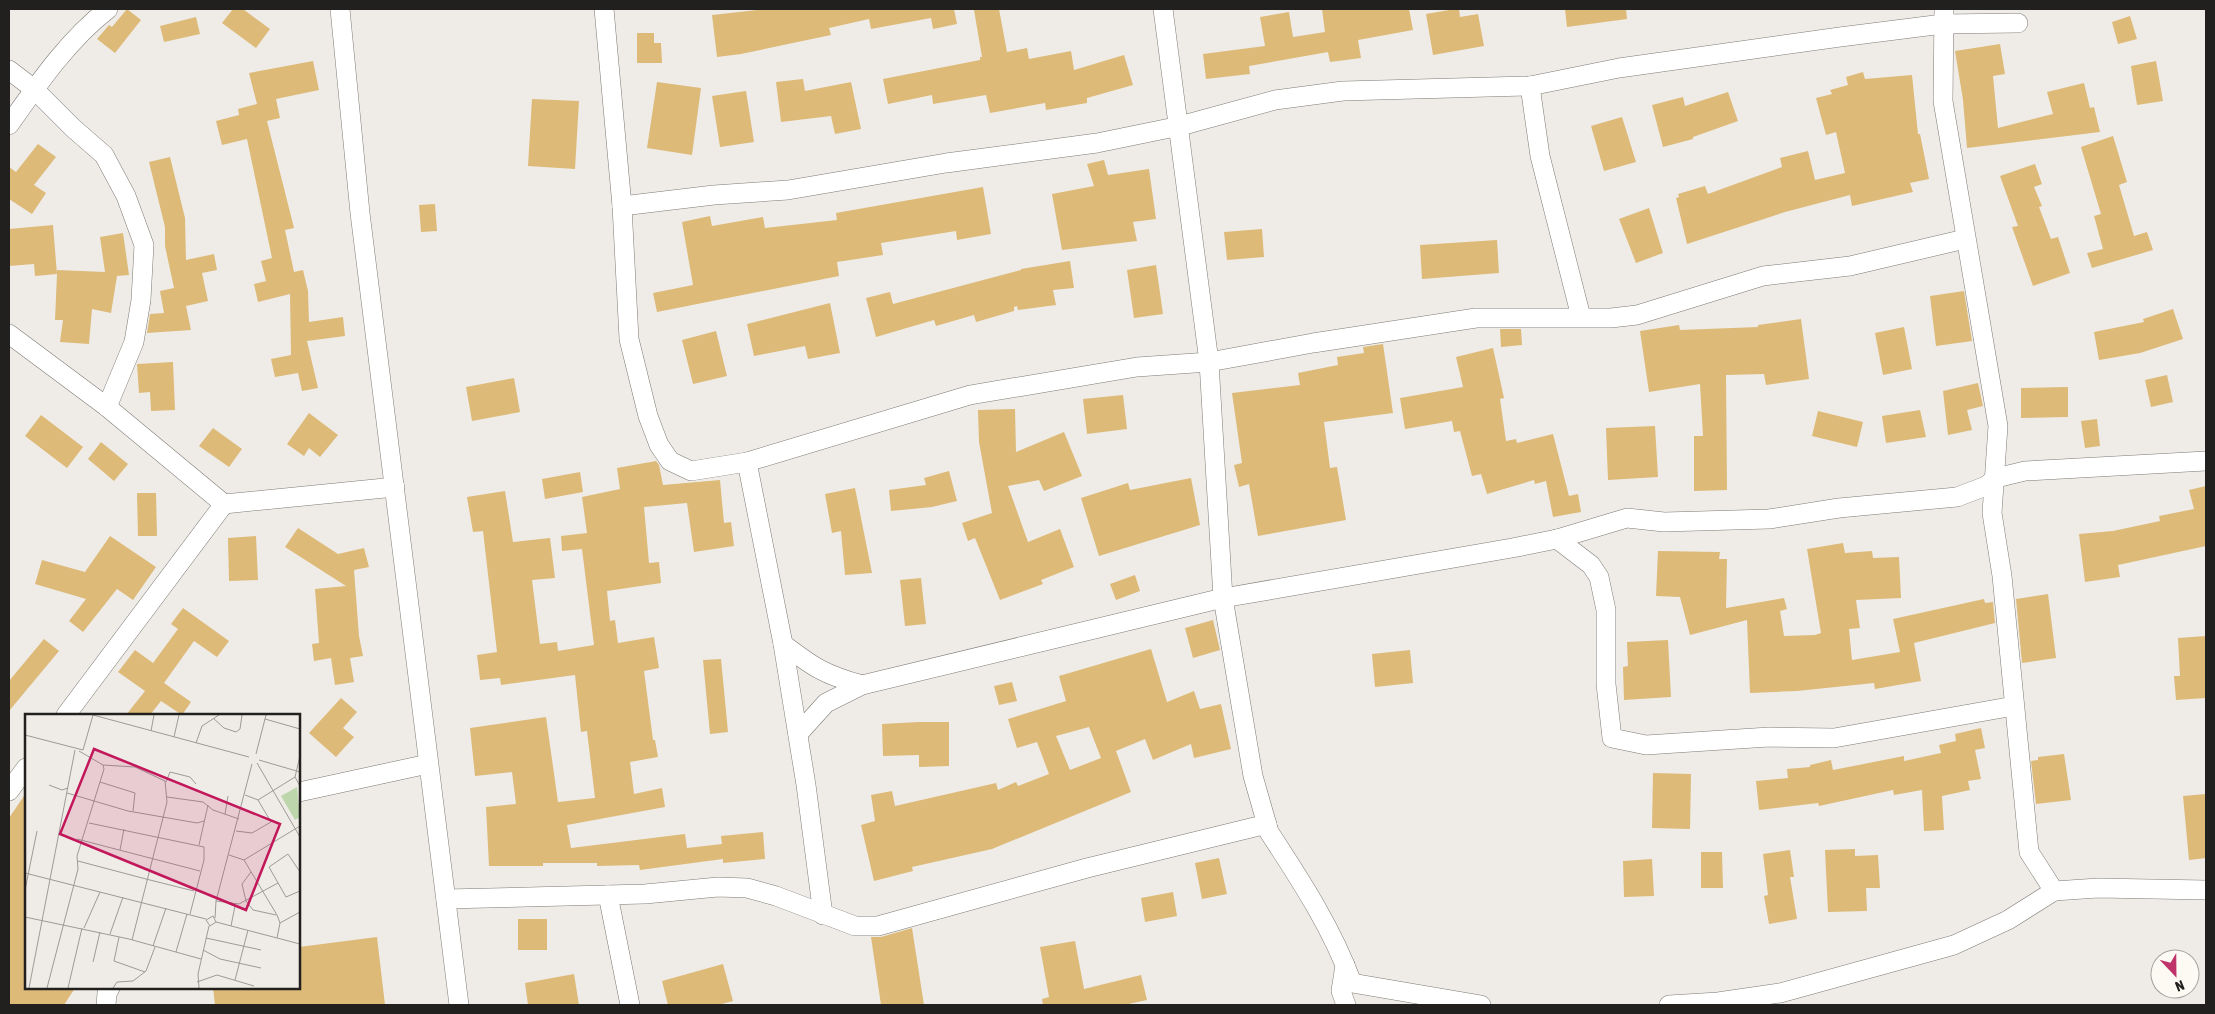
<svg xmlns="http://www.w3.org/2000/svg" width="2215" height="1014" font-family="'Asap Condensed',sans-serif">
  <rect width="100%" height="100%" fill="#efece7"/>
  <g fill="#ddba78" fill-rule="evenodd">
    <polygon points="127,9 141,20 115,53 97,39 109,25 112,27"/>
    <polygon points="233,9 243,9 270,29 256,48 222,23"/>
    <polygon points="766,9 954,9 957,24 933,29 931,18 871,29 869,19 829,28 831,35 741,54 717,57 712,15"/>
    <polygon points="983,9 999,9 1007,52 1027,48 1029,59 1071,51 1074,70 1124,55 1133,85 1087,98 1087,103 1046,110 1045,103 990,113 986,95 933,104 932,95 888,104 883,79 980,60 980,57 982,57 974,10"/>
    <polygon points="1322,9 1409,9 1413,30 1358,40 1361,58 1330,62 1328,52 1249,66 1250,74 1206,79 1203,54 1265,46 1260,17 1289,12 1293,37 1325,32"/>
    <polygon points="1455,9 1459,9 1460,17 1478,14 1484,46 1433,55 1426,14"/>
    <polygon points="1565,9 1626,9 1627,19 1567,27"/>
    <polygon points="2130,16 2137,39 2118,44 2112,22"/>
    <polygon points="196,17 200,34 164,42 160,26"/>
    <polygon points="637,33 654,33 654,43 661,43 662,63 637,63"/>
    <polygon points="2000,44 2005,74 1993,76 1998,128 2053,114 2047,92 2084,83 2090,108 2094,107 2100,132 1967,148 1963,100 1955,51"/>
    <polygon points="313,61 319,90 276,99 280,118 267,121 294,228 285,230 294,272 303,270 308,291 309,322 343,317 345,336 307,341 318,388 302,391 298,373 275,377 271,359 291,355 290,294 258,302 254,284 266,281 261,261 272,258 247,139 222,145 216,121 239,115 238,109 257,104 249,73"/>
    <polygon points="2156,61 2163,101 2137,105 2131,66"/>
    <polygon points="1863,72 1865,79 1912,75 1918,134 1920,134 1929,179 1910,183 1913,192 1852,206 1850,195 1785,212 1687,244 1676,198 1679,197 1678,194 1705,186 1708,194 1782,167 1780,158 1808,151 1815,180 1845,173 1836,132 1826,135 1816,98 1832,94 1830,90 1848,85 1846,77"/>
    <polygon points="803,79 805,91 851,82 861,129 835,134 831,116 781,122 776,82"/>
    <polygon points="657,82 701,88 692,155 647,148"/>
    <polygon points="746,91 754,142 720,147 712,96"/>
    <polygon points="1728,92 1738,121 1693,137 1693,139 1663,147 1652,105 1683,97 1685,106"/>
    <polygon points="532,99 579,101 575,169 528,166"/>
    <polygon points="1622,117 1636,162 1604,171 1591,126"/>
    <polygon points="2113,136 2127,182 2119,185 2134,236 2147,232 2153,250 2092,268 2087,253 2103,249 2094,216 2101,214 2081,147"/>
    <polygon points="38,144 56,157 34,185 46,193 32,214 9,199 9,167 16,172"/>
    <polygon points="170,157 185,218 186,260 214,254 217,270 202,273 208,301 186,306 191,330 147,333 150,314 164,313 160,291 174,288 165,246 165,227 149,162"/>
    <polygon points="1104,160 1108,175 1149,169 1156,219 1133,222 1137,241 1062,250 1052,194 1094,186 1087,164"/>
    <polygon points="2035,164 2042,184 2034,187 2042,206 2039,207 2051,239 2058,237 2070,273 2033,286 2012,227 2018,226 2000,176"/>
    <polygon points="983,187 991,234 957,240 956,231 881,243 883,255 837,262 839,276 657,312 653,293 693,285 682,222 710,216 712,226 763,217 765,228 837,220 836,213"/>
    <polygon points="435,204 437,231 421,232 419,205"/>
    <polygon points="1649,208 1663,253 1636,263 1619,219"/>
    <polygon points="53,225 57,274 57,270 105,272 100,237 123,233 129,275 117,276 111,313 92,309 89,344 60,342 63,320 55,320 57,274 35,276 34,264 9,266 9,229"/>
    <polygon points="1262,229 1264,257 1227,260 1224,232"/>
    <polygon points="1497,240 1499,273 1422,279 1420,245"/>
    <polygon points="1070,261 1074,288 1053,290 1056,305 1018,310 1017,306 1014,307 1014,311 976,322 974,315 936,326 934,320 876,337 866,298 890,292 893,304 1021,270 1021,269"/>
    <polygon points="1156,265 1163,314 1134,318 1127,270"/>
    <polygon points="1964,291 1972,341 1936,346 1930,296"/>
    <polygon points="830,303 840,353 808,359 805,346 754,356 747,324"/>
    <polygon points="2173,309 2183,339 2140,353 2099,360 2094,332 2144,322 2143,319"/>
    <polygon points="1801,319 1809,379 1766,385 1764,374 1726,375 1727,490 1694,491 1694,436 1703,436 1700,384 1649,392 1640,331 1679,325 1680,330 1758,327 1758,325"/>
    <polygon points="1904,327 1912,369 1883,375 1875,333"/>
    <polygon points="1500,329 1521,329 1522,345 1501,347"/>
    <polygon points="716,331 727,376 693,384 682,340"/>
    <polygon points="1383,344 1393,413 1324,422 1330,468 1337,467 1346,520 1258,536 1249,484 1239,487 1234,465 1242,463 1232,393 1300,385 1298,373 1338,365 1337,357 1364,353 1363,347"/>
    <polygon points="1493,348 1504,398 1500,399 1506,441 1516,439 1517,443 1553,434 1569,496 1578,494 1581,512 1553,517 1546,481 1535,484 1534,480 1487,494 1481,474 1472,476 1460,431 1454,432 1452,421 1405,429 1400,398 1463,387 1456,357"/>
    <polygon points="173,362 175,410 151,411 150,392 139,393 137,364"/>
    <polygon points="2167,375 2173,402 2151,407 2145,380"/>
    <polygon points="514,378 520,412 472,421 466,387"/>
    <polygon points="1978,383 1983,406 1967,410 1972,430 1948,435 1943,391"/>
    <polygon points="2068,387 2068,417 2021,418 2021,388"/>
    <polygon points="1123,395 1127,429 1087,434 1083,399"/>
    <polygon points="1015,409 1016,452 1064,432 1082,476 1044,491 1039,480 1008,486 1028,542 1060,529 1074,567 1041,580 1043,584 1000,600 975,538 968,541 962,523 992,513 979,442 978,410"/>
    <polygon points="1920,410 1926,437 1886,443 1882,416"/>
    <polygon points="1818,411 1863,422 1857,447 1812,436"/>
    <polygon points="309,413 338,435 320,457 309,448 304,456 287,444"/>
    <polygon points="41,415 83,447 67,468 25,436"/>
    <polygon points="2097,419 2100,446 2085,448 2081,421"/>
    <polygon points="1655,426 1658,477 1608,480 1606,428"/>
    <polygon points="213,428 242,449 229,467 199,446"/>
    <polygon points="101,442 128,464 114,481 88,459"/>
    <polygon points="656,461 659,465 663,485 720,480 724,523 731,522 734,546 694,552 687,503 644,507 649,563 659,562 661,583 607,591 610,621 615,620 618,643 654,637 659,668 644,671 653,740 655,740 658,757 630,762 634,794 662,788 665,807 567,825 571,848 685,834 687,848 722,844 721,836 763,832 765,859 723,863 723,859 640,870 639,865 597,866 597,863 543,863 543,866 489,866 486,807 516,804 512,772 475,776 470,728 546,717 558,802 595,798 587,731 581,732 575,675 501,685 500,678 480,680 477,655 497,652 483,531 473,532 467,497 505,491 513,542 550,538 555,578 532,580 540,644 557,642 558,651 594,645 582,549 562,551 561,536 587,533 582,497 620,489 617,468"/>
    <polygon points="949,471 957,501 932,507 891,511 889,490 926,485 924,478"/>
    <polygon points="580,472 583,492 545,499 542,479"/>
    <polygon points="1191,478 1200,525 1099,556 1081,498 1128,483 1130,490"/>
    <polygon points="2206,486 2206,546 2118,565 2120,577 2085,582 2079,534 2113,531 2160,521 2159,516 2194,509 2189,490"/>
    <polygon points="855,488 872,573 845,575 841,531 832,533 825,494"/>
    <polygon points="137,493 156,493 157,536 138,536"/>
    <polygon points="298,528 338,554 364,548 369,567 354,570 359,636 363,656 350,658 354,682 335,685 331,658 314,661 312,644 319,643 315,589 346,586 285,547"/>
    <polygon points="110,536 156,567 133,600 117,589 83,632 69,621 86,599 35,584 42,560 85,572"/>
    <polygon points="256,536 258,580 229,581 228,538"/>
    <polygon points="1843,543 1845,553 1872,551 1873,558 1899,557 1901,598 1856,600 1860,628 1849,629 1852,660 1900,652 1893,619 1984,599 1985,603 1993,602 1995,623 1914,643 1921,681 1875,689 1874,683 1797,691 1750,693 1747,620 1690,635 1680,597 1656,596 1658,551 1720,552 1719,559 1727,559 1726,608 1784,598 1787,609 1780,611 1784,636 1815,635 1821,633 1807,549"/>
    <polygon points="1135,575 1140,591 1116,600 1110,584"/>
    <polygon points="921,578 926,624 905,626 900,580"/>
    <polygon points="2048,594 2056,658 2022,663 2016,599"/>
    <polygon points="183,608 229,641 217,657 194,641 164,683 191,702 182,715 161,701 150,715 126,715 145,691 118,672 135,650 153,663 178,629 171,624"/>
    <polygon points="1213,620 1220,650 1193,658 1185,628"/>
    <polygon points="2206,636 2206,698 2176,700 2174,676 2180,676 2178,638"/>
    <polygon points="44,639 59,651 9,711 9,681"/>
    <polygon points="1668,640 1671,697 1624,700 1623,667 1628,666 1627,642"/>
    <path d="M1151,649l16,53 27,-11 6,18 21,-5 10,45 -37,9 -3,-14 -38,16 -8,-21 -29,12 15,41 -139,57 -80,18 1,4 -39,10 -13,-56 14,-4 -4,-26 21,-4 3,15 101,-23 2,7 18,-8 2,4 31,-12 -12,-32 -20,6 -9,-29 58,-18 -7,-25zM1089,727l12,31 -31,12 -14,-34z"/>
    <polygon points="1410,650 1413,683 1375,687 1372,654"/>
    <polygon points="721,659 728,732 710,734 703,660"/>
    <polygon points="1012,682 1017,701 999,705 994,686"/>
    <polygon points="341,698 357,712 343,728 354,737 336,757 309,733"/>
    <polygon points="919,722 949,722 949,766 919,767 919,755 883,756 882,724"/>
    <polygon points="1981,728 1985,748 1975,750 1981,779 1968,781 1970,790 1942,796 1944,830 1924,831 1922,790 1894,795 1893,790 1819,806 1818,803 1759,810 1756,781 1788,778 1787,769 1810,767 1810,765 1831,760 1833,770 1904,756 1904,761 1941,753 1939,745 1956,741 1955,734"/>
    <polygon points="2064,754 2071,800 2036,804 2031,761 2038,760 2038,757"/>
    <polygon points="1653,773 1691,774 1690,829 1652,828"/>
    <polygon points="26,793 26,988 75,988 64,1005 9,1005 9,818"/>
    <polygon points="2206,794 2206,858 2189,860 2183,796"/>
    <polygon points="1855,849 1855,856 1878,855 1880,888 1866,888 1867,911 1828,912 1825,850"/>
    <polygon points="1790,850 1794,877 1790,877 1797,919 1769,924 1764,896 1768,895 1763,854"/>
    <polygon points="1701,852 1722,852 1723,888 1701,888"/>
    <polygon points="1219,858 1227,894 1202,899 1195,863"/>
    <polygon points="1652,859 1654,896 1624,897 1623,861"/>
    <polygon points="1173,892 1177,916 1145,922 1141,898"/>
    <rect x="518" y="919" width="29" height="31"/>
    <polygon points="912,928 924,1005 881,1005 871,937 881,937"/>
    <polygon points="377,937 385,1005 215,1005 213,988 299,988 299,947"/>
    <polygon points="1075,941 1084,989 1141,975 1147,1000 1124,1005 1043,1005 1042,999 1049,997 1040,947"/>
    <polygon points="723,964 733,1001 718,1005 668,1005 662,981"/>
    <polygon points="574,974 579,1005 528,1005 525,983"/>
  </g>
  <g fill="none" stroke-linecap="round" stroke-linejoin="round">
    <defs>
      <g id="minor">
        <polyline points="340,9 360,213 459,1005"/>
        <polyline points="604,9 622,206 629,339 648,416 659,445 670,461 691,471 747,462 970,395 1137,367 1209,362 1313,343 1476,318 1611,318 1637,315 1763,276 1850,266 1965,239"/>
        <path d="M1163,9l46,353 14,236 30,178 16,56c32,49 63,96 83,151l129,22"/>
        <polyline points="1944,9 1943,101 1998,426 1992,513 2002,576 2029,852 2054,891 2098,888 2206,890"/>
        <polyline points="9,70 34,89 73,128 104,155 126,196 144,245 141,300 134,342 107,407"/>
        <polyline points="1530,86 1540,156 1581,317"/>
        <path d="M9,125c29,-41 59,-85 99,-116"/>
        <polyline points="622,206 714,195 788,190 946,163 1097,143 1180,126 1275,100 1343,91 1530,86 1619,68 1840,37 1943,24 2018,23"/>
        <polyline points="9,334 107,407 224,504 395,487"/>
        <polyline points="747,462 783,644 806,785 823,915"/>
        <polyline points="1557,539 1591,565 1599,577 1606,610 1606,684 1612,738 1646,745 1769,737 1834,738 2014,706"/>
        <path d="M783,644c30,23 42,31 79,41"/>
        <polyline points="66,715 224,504"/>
        <polyline points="798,734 826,703 862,685 1223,598 1512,548 1557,539 1627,518 1664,522 1769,519 1839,508 1957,497 1986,486 1996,478 2025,471 2206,461"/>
        <polyline points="9,791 26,768"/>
        <polyline points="299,792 428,764"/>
        <polyline points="608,895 630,1005"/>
        <polyline points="446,899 645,894 718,887 747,888 776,896 855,926 878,926 1087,868 1267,824"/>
        <polyline points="1345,965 1341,991 1346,1005"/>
        <polyline points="106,1005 107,993 110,988"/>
        <polyline points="1669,1005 1718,1002 1780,993 1954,945 2008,920 2054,891"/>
      </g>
    </defs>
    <use href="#minor" stroke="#7e7b76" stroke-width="20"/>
    <use href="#minor" stroke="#fff" stroke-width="19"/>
  </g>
  <g transform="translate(25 714)">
    <rect width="275" height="275" fill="#efece7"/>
    <path d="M272,73l3,30 -5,3 -14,-24z" fill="#bed6ab"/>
    <path fill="none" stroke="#9d9a97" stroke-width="1" d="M68,1l156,42M188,4l11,10 12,4 4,-3 2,-14M240,5l35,10M126,17l3,-16M0,21l58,15 10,-35M149,23l5,-22M171,29l6,-17 17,-11M231,40l10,-39M275,42l-5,21 5,9M234,46l41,12M232,49l43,74M78,51l32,2 30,14 2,21 -35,138M75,68l35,11 -2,18M141,68l4,-10 20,5 6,7M24,71l13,5 6,-2M42,79l61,18 69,12 7,-2M142,83l36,5 10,8 26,9M233,86l37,-23M200,100l3,-18M64,109l115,24v13l-14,54M211,117l16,2 19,-11 -13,-22 -13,-5M52,125l123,32M174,131l9,-40M95,136l4,-21M204,141l15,5 33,55 3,8 -3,15M219,146l56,-34M53,147l68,18M226,158l-9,12 4,17 7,9 23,5M275,158l-12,-18 -19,13 17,30 14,-6M0,159l181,46M121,165l48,12M0,176l12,-59M191,187l23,3 39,-21M0,203l104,22 72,20M190,204l1,-17 36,-137M191,208l-6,4 -4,-6 7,-4 3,6 84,22M255,209l20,-11M206,212l4,-20M59,214l16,-36M85,220l13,-37M94,223l-5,24 31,11M181,224l55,12M128,232l13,-38M178,236l17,9 41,9M151,238l11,-38M68,248l7,-30M210,266l13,-50M172,268l20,-7 37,11M4,274l46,-238M22,274l31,-119 -1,-13 27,-87 -1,-4 -24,-14M43,274l14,-60M88,274l4,-6 16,-1 13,-10 9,-24M174,274l-1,-14 11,-48"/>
    <path fill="#c2185b" fill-opacity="0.15" stroke="#c2185b" stroke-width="2.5" d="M69,35l186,75 -34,86 -186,-76z"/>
    <rect width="275" height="275" fill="none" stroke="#21201e" stroke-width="2.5"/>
  </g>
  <rect width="2215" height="1014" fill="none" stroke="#21201e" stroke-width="20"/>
  <g transform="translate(2175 974) rotate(158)"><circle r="24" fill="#fdfaf4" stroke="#a5a39e"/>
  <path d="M0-4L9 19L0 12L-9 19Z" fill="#bf346b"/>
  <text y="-8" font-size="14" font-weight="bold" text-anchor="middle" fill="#21201e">N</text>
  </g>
</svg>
